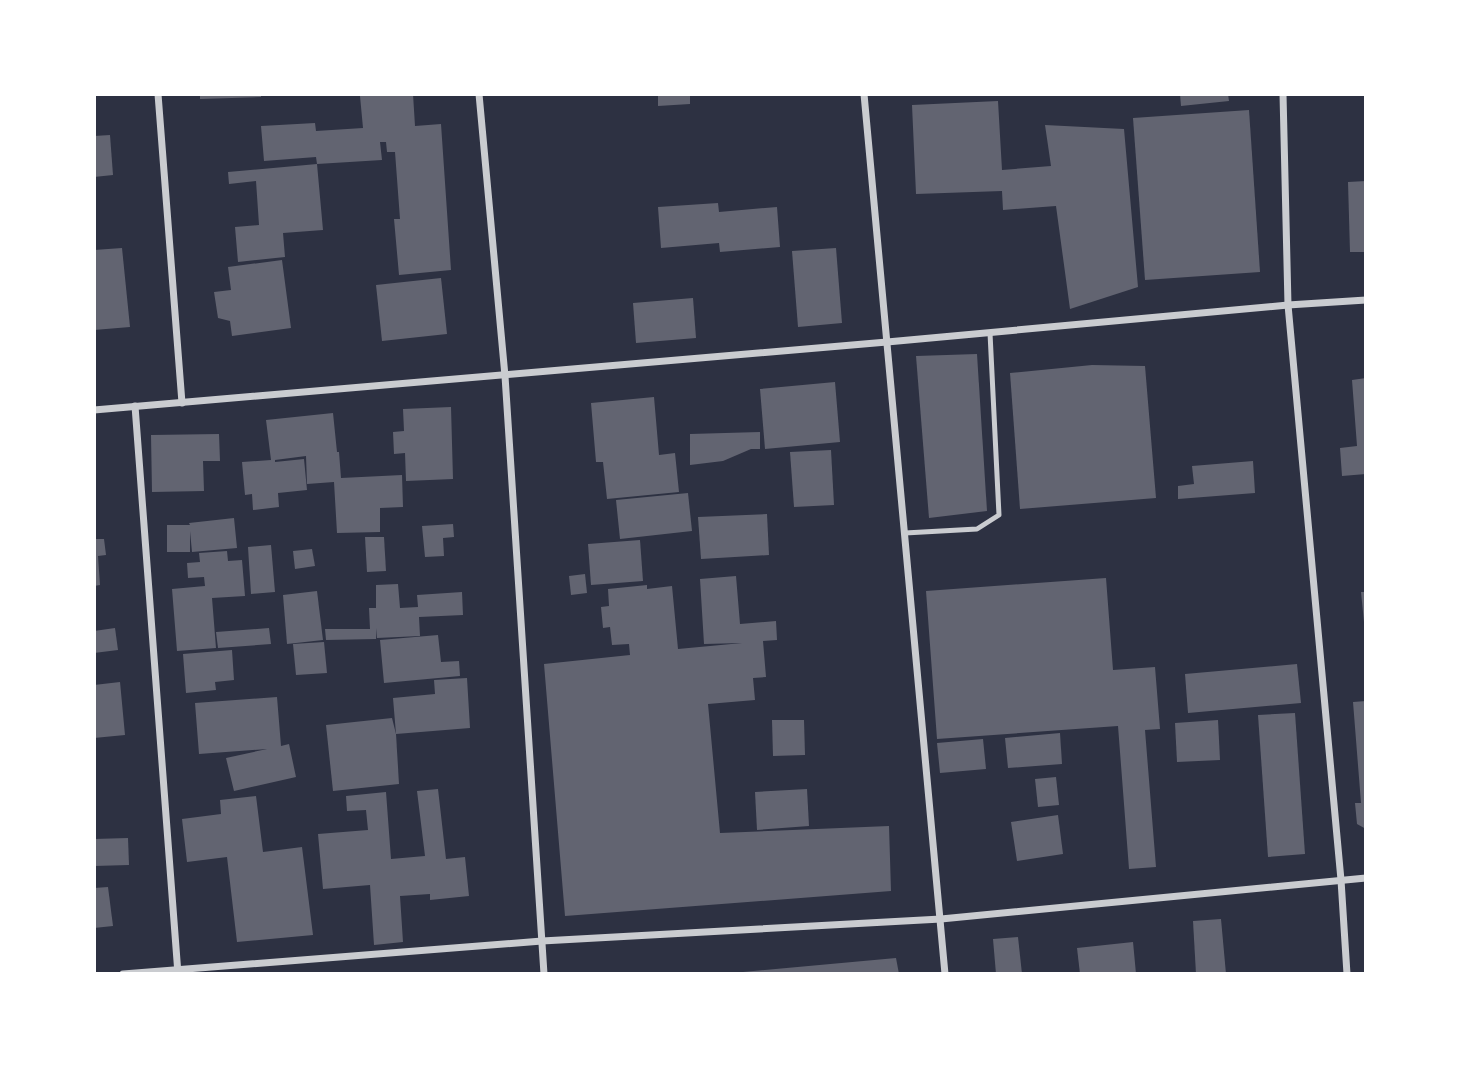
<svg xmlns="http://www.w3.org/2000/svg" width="1460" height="1068" font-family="Rubik,sans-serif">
  <rect width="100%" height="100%" fill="#2d3142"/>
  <g fill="#626471">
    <polygon points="200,94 261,94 261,97 200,99"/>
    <polygon points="373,94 413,94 415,126 441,124 451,270 399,275 394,219 400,219 395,152 387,152 386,142 380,142 382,160 317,164 316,157 264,161 261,126 315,123 316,131 363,128 360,96"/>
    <polygon points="658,94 690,94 690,104 658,106"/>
    <polygon points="1180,94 1228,94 1229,101 1181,106"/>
    <polygon points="998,101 1002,170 1051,166 1045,125 1124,129 1138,287 1070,309 1056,206 1003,210 1002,191 916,194 912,105"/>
    <polygon points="1249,110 1260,272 1145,280 1133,118"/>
    <polygon points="110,135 113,175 94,177 94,136"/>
    <polygon points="317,164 323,230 283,233 285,257 238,262 235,227 259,225 256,181 229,184 228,172"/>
    <polygon points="1366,181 1366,252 1350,252 1348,182"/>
    <polygon points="718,203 719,212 777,207 780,247 720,252 719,243 661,248 658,207"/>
    <polygon points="122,248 130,327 94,330 94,250"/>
    <polygon points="836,248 842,323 798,327 792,251"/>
    <polygon points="282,260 291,328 232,336 230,321 218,318 214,292 231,290 228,267"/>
    <polygon points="441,278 447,334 382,341 376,285"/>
    <polygon points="693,298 696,338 636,343 633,303"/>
    <polygon points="977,354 987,511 929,518 916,356"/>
    <polygon points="1092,365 1145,366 1156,498 1020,509 1010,373"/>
    <polygon points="1366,378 1366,474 1342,476 1340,448 1357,446 1352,380"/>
    <polygon points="835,382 840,442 765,449 760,389"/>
    <polygon points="654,397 659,455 675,453 679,492 607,499 603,462 596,462 591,403"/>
    <polygon points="451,407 453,479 406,481 405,453 394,454 393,432 404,431 403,409"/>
    <polygon points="333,413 337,452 339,452 341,478 402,475 403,507 380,508 380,532 337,533 334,482 307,484 306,456 275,460 275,462 304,459 307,490 278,493 279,507 253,510 252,494 245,495 242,462 271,460 266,420"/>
    <polygon points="760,432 760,449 751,449 723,461 690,465 690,434"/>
    <polygon points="219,434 220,461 203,461 204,491 152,492 151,435"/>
    <polygon points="831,450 834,505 794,507 790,452"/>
    <polygon points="1253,461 1255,493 1178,499 1178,486 1194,484 1192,466"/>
    <polygon points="688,493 692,531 620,539 616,500"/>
    <polygon points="767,514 769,555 701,559 698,517"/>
    <polygon points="234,518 237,548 192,552 190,531 190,552 167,552 167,525 190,525 189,523"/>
    <polygon points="453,524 454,537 443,538 444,556 425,557 422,526"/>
    <polygon points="365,537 384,537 386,571 367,572"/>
    <polygon points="94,539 104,539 106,555 98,556 100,585 94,586"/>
    <polygon points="640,540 643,581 591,585 588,544"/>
    <polygon points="271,545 275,592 251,594 248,547"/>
    <polygon points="312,549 315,566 295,569 293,551"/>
    <polygon points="227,551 228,561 242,560 245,596 212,598 216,648 177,651 172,589 205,586 204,577 188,578 187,563 200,562 199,553"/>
    <polygon points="585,574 587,593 571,595 569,576"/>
    <polygon points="736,576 740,624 776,621 777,640 763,641 766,677 753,678 755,700 708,704 720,833 889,826 891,891 565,916 544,664 630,655 629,644 612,645 610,627 603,628 601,607 609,606 608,589 647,585 647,589 672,586 678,649 742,643 704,644 700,579"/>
    <polygon points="1106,578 1113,670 1155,667 1160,729 1145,730 1156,867 1129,869 1118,726 937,739 926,591"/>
    <polygon points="398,584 400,608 418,607 417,595 462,592 463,615 419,617 420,636 377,638 377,628 376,639 326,640 325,629 370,629 369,608 376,608 376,585"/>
    <polygon points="317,591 323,640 287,644 283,595"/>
    <polygon points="1361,592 1366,592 1366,622 1364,622"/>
    <polygon points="115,628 118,650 94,653 94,631"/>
    <polygon points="269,628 271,644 218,648 216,632"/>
    <polygon points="438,635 441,662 459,661 460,676 384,683 380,640"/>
    <polygon points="324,642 327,673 296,675 293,644"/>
    <polygon points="232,650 234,680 215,682 216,690 186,693 183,654"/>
    <polygon points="1297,664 1301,703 1188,713 1185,674"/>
    <polygon points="467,678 470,728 396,734 393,698 435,694 434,680"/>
    <polygon points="120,682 125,735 94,738 94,685"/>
    <polygon points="277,697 281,746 289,744 296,777 234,791 226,758 267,749 199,754 195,703"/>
    <polygon points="1366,701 1366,829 1357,824 1355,803 1361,803 1353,702"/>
    <polygon points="1295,713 1305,854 1268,857 1258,715"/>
    <polygon points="392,718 396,734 399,784 333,791 326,725"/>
    <polygon points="772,720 804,720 805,755 773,756"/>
    <polygon points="1218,720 1220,760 1177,762 1175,723"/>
    <polygon points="1060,733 1062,764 1008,768 1005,738"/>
    <polygon points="983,739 986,769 940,773 937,743"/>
    <polygon points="1056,777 1059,805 1038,807 1035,779"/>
    <polygon points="438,789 446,859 465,857 469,896 430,900 430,894 400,896 403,942 374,945 370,885 323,889 318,834 368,830 366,810 347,811 346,796 386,792 391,859 425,856 417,791"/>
    <polygon points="807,789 809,826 757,830 755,792"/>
    <polygon points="256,796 263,852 302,847 313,935 237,942 227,857 187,862 182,819 221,814 220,800"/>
    <polygon points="1058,815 1063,854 1017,861 1011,822"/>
    <polygon points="128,838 129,865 94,866 94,839"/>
    <polygon points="108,887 113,926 94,928 94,888"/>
    <polygon points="1221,919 1226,974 1196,974 1193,921"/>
    <polygon points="1018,937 1022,974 996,974 993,939"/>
    <polygon points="1133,942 1136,974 1080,974 1077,948"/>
    <polygon points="896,958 899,974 743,974 743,972"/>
  </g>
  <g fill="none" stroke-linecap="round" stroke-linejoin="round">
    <polyline stroke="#caccd0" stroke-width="5" points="905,533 977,529 999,515 990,333"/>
    <g stroke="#caccd0" stroke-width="7">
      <polyline points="158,94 182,403"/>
      <polyline points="479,94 505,376 544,974"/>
      <polyline points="864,94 945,974"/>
      <polyline points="1283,94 1288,305 1341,880 1347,974"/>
      <polyline points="135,406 178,974"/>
      <polyline points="94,410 887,342 1288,305 1366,300"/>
      <polyline points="123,974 542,941 941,919 1366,878"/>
    </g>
  </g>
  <rect width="1460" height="1068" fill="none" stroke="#ffffff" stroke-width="192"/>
</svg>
